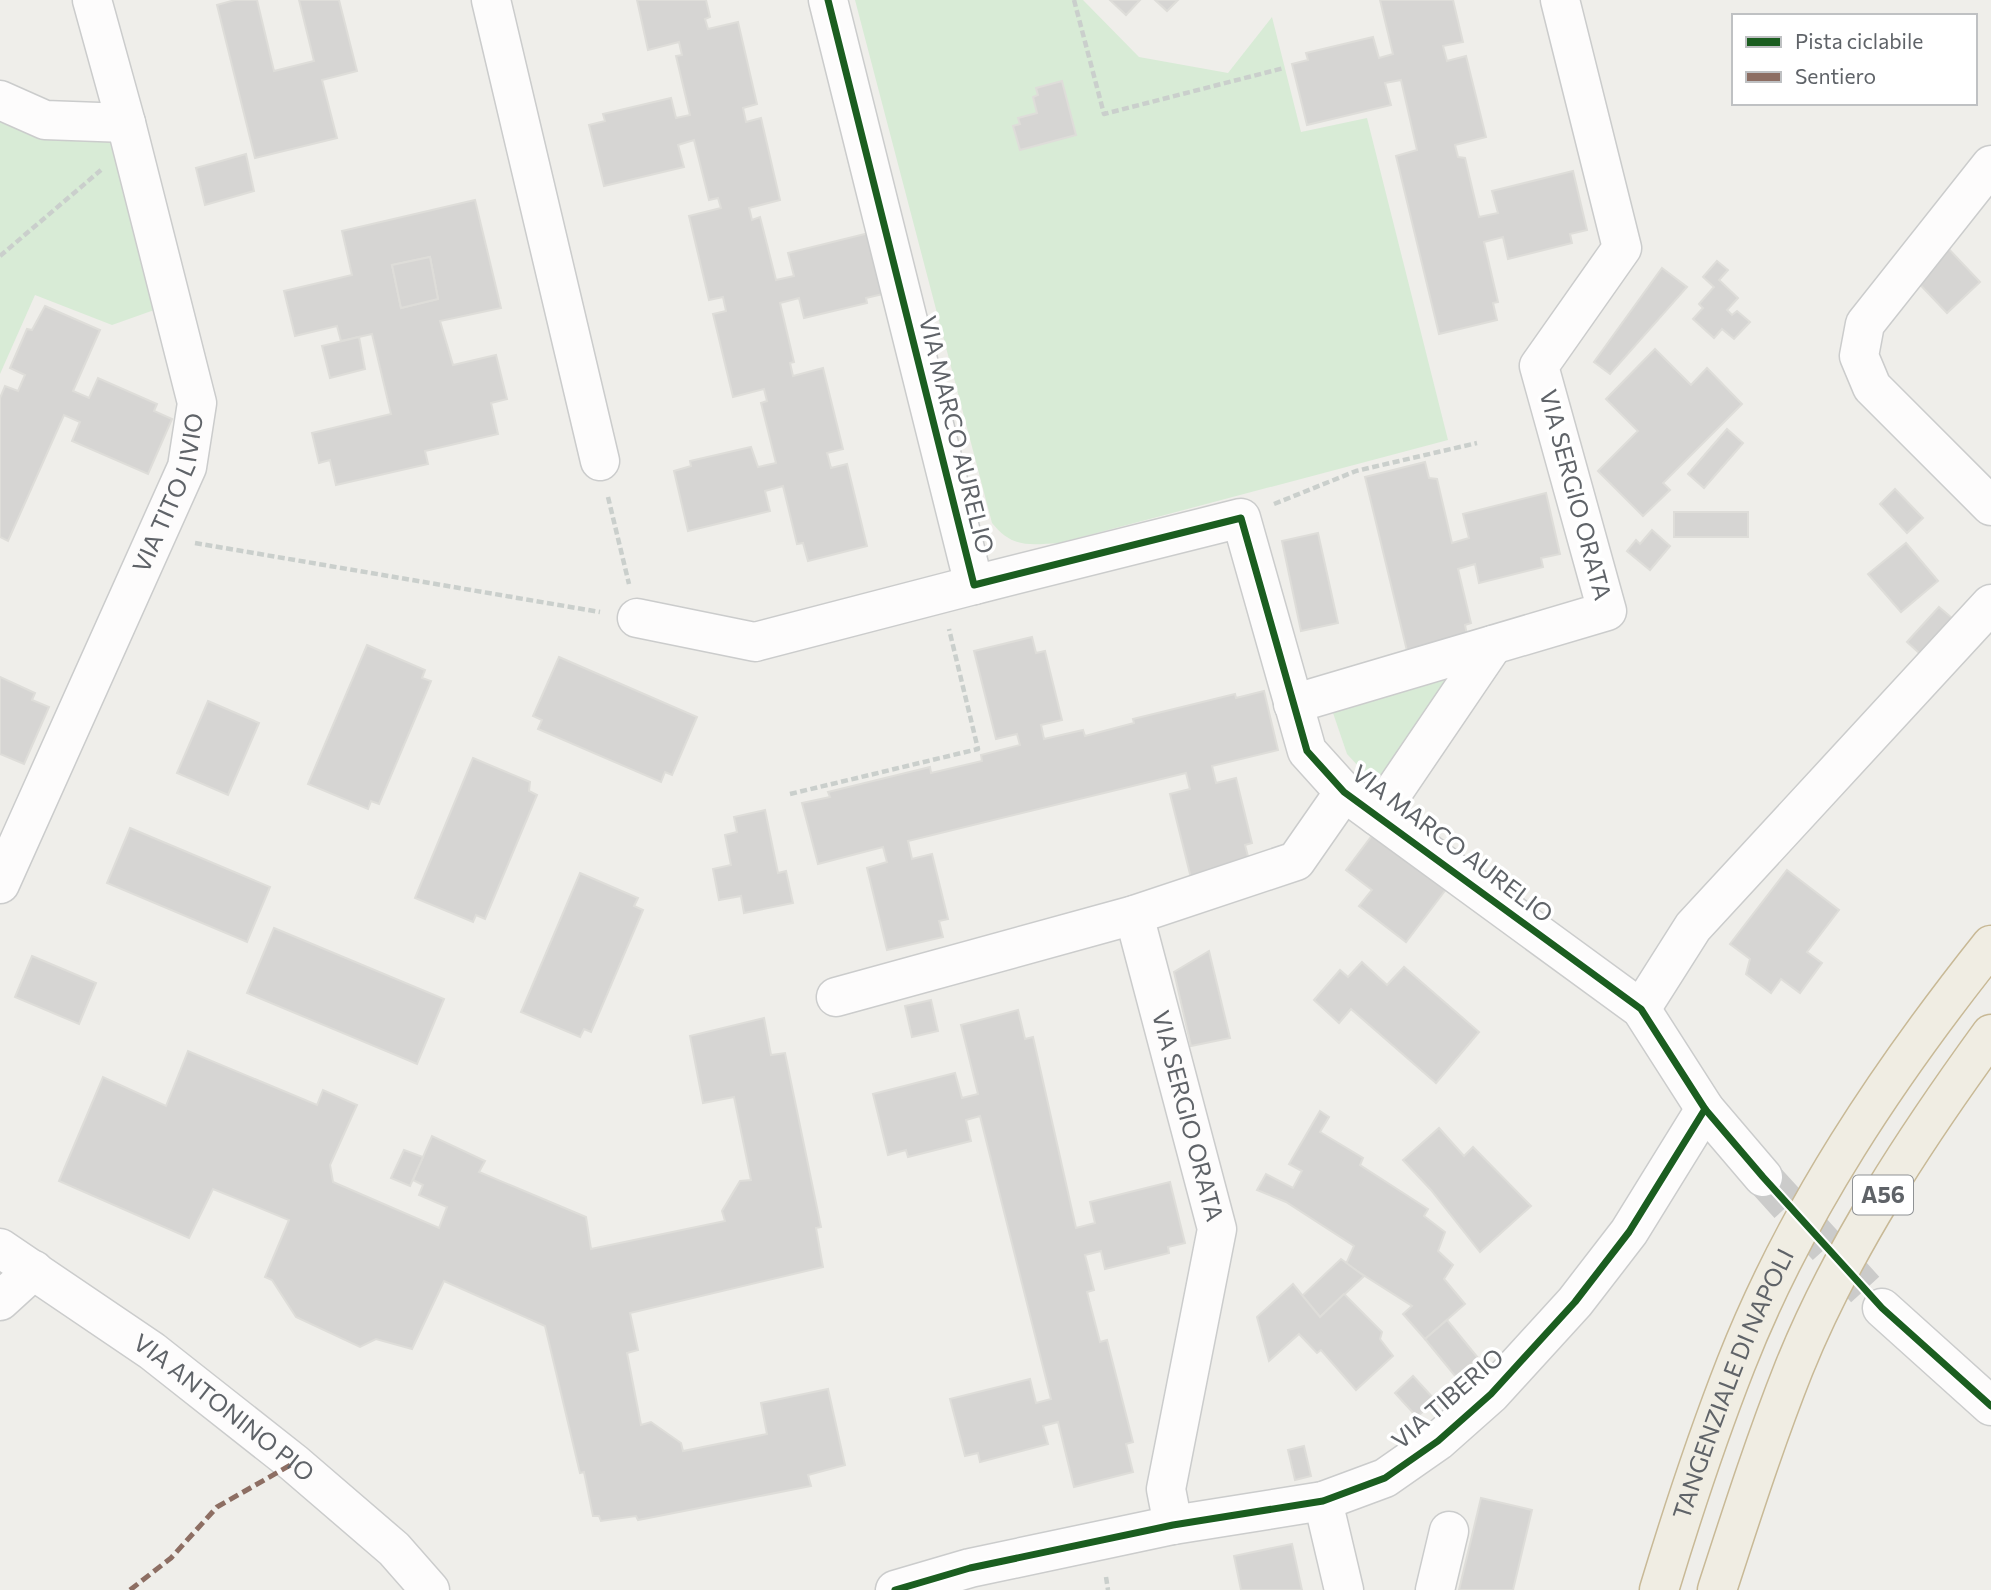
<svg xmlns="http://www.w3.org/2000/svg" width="1991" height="1590" font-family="Commissioner,sans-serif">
  <rect width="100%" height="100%" fill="#efeeea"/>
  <g fill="#d8ebd6">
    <path d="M855,0h228l56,57 89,16 44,-56 29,115 66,-14 81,322 -389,103c-30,2 -47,5 -67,-20z"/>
    <polygon points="0,111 111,134 157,309 112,325 35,295 0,374"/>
    <polygon points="1459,668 1375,784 1347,754 1331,707"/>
  </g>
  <g fill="#d6d5d3" stroke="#deddd9" stroke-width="2" fill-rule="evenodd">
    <polygon points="235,0 257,0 274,71 314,61 299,0 339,0 357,71 322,80 337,138 255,158 217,5"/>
    <polygon points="637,0 706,0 710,17 705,19 708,29 738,22 757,104 743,108 746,122 761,118 780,200 749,208 752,220 760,217 776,280 794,276 788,253 869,233 883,294 866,298 867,303 804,318 799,298 780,303 794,362 790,363 793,376 823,368 843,449 827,453 831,468 847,464 867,546 808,561 803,543 797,544 783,486 765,491 770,511 688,531 674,471 691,466 690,461 751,447 758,467 776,463 761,403 767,401 764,389 733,397 713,314 726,311 723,297 709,300 689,216 721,208 718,198 709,200 694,140 678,145 684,167 604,186 589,125 605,121 603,114 671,98 676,118 690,115 676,56 682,55 679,42 648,50"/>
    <polygon points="1110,0 1140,0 1126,15"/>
    <polygon points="1155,0 1178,0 1167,11"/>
    <polygon points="1380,0 1453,0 1463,42 1443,46 1447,61 1466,56 1486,137 1455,145 1458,157 1465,158 1479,217 1498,213 1492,191 1573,171 1587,230 1570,234 1572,243 1508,259 1503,237 1484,242 1498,302 1493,303 1497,320 1439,334 1396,156 1417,150 1401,80 1385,83 1391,105 1307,125 1292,64 1308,60 1306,53 1373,37 1379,58 1393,54"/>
    <polygon points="1062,81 1076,135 1020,150 1013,126 1020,124 1018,118 1037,113 1033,97 1038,95 1036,88"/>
    <polygon points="246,154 254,191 205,205 196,168"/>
    <path d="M475,200l26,108 -61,13 13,44 43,-10 11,44 -16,4 7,31 -73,17 3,13 -92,21 -6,-25 -11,3 -7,-30 79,-19 -19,-80 -31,7 -4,-15 -42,10 -11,-45 68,-16 -10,-44zM430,257l8,42 -37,9 -9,-43z"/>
    <polygon points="1944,244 1980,282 1947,313 1911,275"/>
    <polygon points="430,257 438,299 401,308 392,265"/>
    <polygon points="1717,261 1728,270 1719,280 1738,298 1727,310 1732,315 1737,311 1750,322 1734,339 1722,329 1714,338 1693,319 1703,308 1699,304 1714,287 1703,277"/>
    <polygon points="1662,268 1687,287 1610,374 1594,362"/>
    <polygon points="45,306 100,330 73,391 89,398 98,378 157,404 154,411 172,419 148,474 72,441 80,422 64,415 8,541 0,537 0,398 5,386 18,391 25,375 10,368 27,329 32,330"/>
    <polygon points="359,337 365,369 330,378 322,346"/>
    <polygon points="1655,349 1691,385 1707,368 1742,404 1663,483 1670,490 1643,516 1598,471 1638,431 1606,399"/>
    <polygon points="1727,429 1743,443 1704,488 1688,474"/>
    <polygon points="1425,462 1429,478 1437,479 1452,543 1469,538 1463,514 1546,493 1560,554 1541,558 1543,567 1479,583 1475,564 1458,569 1471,623 1465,625 1468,640 1408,655 1365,477"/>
    <polygon points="1895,489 1923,518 1907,533 1880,504"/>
    <rect x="1674" y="512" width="74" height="25"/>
    <polygon points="1652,530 1670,546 1650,570 1627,551 1636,540 1640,544"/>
    <polygon points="1318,533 1338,623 1301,631 1282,541"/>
    <polygon points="1906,543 1938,581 1901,612 1868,574"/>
    <polygon points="1939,607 1959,624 1927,660 1907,642"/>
    <polygon points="1032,637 1036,653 1045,651 1062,720 1041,725 1044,739 1083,730 1085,736 1134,723 1133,719 1235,694 1236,698 1264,691 1278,750 1212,766 1216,783 1236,778 1252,843 1245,845 1250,864 1191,878 1170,794 1190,789 1186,773 908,841 912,859 932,854 948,919 939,921 943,937 887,950 867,868 887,862 883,847 818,864 802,803 830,797 828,792 930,767 931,773 982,761 981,755 1020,745 1017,734 996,739 974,651"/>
    <polygon points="367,645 425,670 422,678 431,681 379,804 371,801 368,809 308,784"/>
    <polygon points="559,657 697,717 672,775 665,772 661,782 538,729 542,720 533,716"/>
    <polygon points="0,677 35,693 32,700 49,707 24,764 0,754"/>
    <polygon points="208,701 259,723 228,795 177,773"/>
    <polygon points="473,758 530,782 529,791 537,795 485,919 476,915 473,922 415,898"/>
    <polygon points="765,810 778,873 786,871 793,903 744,913 741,896 719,900 713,869 731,865 725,835 737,832 734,817"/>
    <polygon points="130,828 270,887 247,942 107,883"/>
    <polygon points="1374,833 1447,888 1406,942 1359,906 1372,890 1346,870"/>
    <polygon points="1787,870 1839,910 1807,952 1822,963 1800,993 1781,979 1771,993 1746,974 1750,959 1730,944"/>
    <polygon points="580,873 638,898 634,906 643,910 591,1032 584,1029 580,1037 521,1012"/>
    <polygon points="274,928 444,999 417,1064 247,993"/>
    <polygon points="1209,951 1230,1038 1191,1046 1174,972"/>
    <polygon points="32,956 96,983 79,1024 15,997"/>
    <polygon points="1362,962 1387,985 1404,967 1479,1032 1436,1083 1351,1009 1339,1023 1314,1000 1340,970 1348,977"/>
    <polygon points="931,1000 938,1031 912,1037 905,1006"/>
    <polygon points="1018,1010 1025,1039 1033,1037 1076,1228 1095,1223 1090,1202 1170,1182 1185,1243 1168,1247 1169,1253 1105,1269 1101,1251 1085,1255 1094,1290 1087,1292 1100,1342 1107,1340 1133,1442 1126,1444 1133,1472 1074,1487 1058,1422 1043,1426 1048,1444 980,1462 978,1453 965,1456 950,1399 1030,1379 1036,1403 1051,1399 980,1116 966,1120 971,1141 908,1157 906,1150 888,1155 873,1094 955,1073 962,1098 978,1094 961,1025"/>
    <polygon points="764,1018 771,1055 785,1053 821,1227 816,1228 823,1267 630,1313 638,1350 627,1353 641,1425 651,1422 681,1443 683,1451 767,1434 761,1403 828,1389 845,1465 808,1475 811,1486 638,1520 636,1516 601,1521 599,1516 593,1516 584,1472 580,1473 545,1326 444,1281 412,1349 376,1339 360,1347 296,1317 272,1280 265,1277 289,1220 213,1189 189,1238 59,1181 103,1077 166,1106 188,1051 317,1105 323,1090 357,1105 330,1165 333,1182 439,1228 447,1207 419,1195 423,1185 413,1180 432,1136 485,1161 479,1172 586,1217 591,1249 725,1221 722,1211 740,1181 751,1180 734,1097 703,1103 690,1036"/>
    <polygon points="1320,1111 1329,1117 1320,1132 1363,1158 1360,1165 1428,1209 1424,1216 1445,1232 1438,1251 1453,1265 1444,1279 1465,1304 1425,1339 1403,1314 1412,1306 1346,1264 1354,1246 1286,1202 1257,1190 1266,1174 1293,1188 1302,1171 1289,1164"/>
    <polygon points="1439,1128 1464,1156 1473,1147 1531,1206 1480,1252 1431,1190 1403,1160"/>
    <polygon points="404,1150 423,1157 410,1186 391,1178"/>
    <polygon points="1341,1259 1364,1276 1320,1317 1302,1296"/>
    <polygon points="1293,1284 1320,1317 1344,1294 1382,1332 1380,1339 1393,1356 1356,1390 1321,1350 1317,1353 1299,1334 1269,1361 1257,1317"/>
    <polygon points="1447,1320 1478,1358 1456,1377 1425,1339"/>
    <polygon points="1413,1376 1435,1400 1417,1417 1395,1393"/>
    <polygon points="1304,1446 1311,1476 1295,1480 1288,1450"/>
    <polygon points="1481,1498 1532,1510 1513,1590 1459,1590"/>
    <polygon points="1292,1544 1302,1590 1241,1590 1234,1556"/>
  </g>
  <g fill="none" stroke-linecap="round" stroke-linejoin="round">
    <polyline stroke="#cbcbca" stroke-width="38" stroke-dasharray="38 19" stroke-linecap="butt" points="1763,1177 1882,1308"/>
    <defs>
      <g id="minor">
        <polyline points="491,0 600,461"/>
        <polyline points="828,0 974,585 1241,518 1307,751 1344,792 1641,1009 1705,1109 1763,1177"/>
        <polyline points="0,100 45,120 126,123"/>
        <polyline points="1991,165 1865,324 1859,356 1872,387 1991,506"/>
        <polyline points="637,618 755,642 974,585"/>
        <polyline points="1293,704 1607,611 1539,366 1622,248 1560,0"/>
        <polyline points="1377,816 1493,645"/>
        <path id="s1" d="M0,884l187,-417 10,-64 -71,-280 -34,-123"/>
        <path id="s2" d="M1134,915l83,314 -51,260 7,36"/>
        <polyline points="836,997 1134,915 1296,861 1344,792"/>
        <polyline points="1641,1009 1693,927 1991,604"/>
        <path id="s3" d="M0,1248l152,103 142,112 100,86 36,41"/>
        <polyline points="0,1301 34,1270"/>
        <polyline points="1882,1308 1991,1406"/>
        <polyline points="1323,1501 1344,1590"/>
        <polyline points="895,1590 970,1568 1173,1525 1323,1501 1385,1478 1438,1441 1491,1394 1575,1302 1629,1232 1705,1109"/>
        <polyline points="1435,1590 1449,1531"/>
      </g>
      <g id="highway">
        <path id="s4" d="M1659,1590c23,-76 48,-152 77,-226 60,-153 153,-291 255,-419"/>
        <path d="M1717,1590c24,-74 48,-149 77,-222 48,-119 122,-231 197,-334"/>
      </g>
    </defs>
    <use href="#minor" stroke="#cbcccc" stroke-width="41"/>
    <use href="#highway" stroke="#c8b996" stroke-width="41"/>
    <g stroke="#cacfcc" stroke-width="4.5" stroke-dasharray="7 3.5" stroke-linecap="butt">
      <polyline points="1074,0 1104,114 1284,68"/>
      <polyline points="0,256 101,170"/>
      <polyline points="608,497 629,584"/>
      <polyline points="1274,504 1356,471 1477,443"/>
      <polyline points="195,543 600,612"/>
      <polyline points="790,794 978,749 949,629"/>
      <polyline points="1106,1577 1108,1590"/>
    </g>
    <use href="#minor" stroke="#fdfcfc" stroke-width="38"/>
    <use href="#highway" stroke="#f0ede3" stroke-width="38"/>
    <polyline stroke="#8d6e63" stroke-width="5" stroke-dasharray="10 5" stroke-linecap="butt" points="130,1590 171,1558 217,1507 294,1463"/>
    <defs>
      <g id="cycleway">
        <polyline points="828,0 974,585 1241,518 1307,751 1344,792 1641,1009 1705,1109 1763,1177 1882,1308 1991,1406"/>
        <polyline points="895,1590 970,1568 1173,1525 1323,1501 1385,1478 1438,1441 1491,1394 1575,1302 1629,1232 1705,1109"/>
      </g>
    </defs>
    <use href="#cycleway" stroke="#fff" stroke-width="11"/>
    <use href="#cycleway" stroke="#1b5e20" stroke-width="7"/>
  </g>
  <g text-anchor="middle" stroke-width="7" stroke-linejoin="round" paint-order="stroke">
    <rect fill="#fff" stroke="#8f9295" stroke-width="2" x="1853" y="1175.5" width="60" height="39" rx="5"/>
    <g font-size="23" font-weight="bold" fill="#5f6368">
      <text x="1883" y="1203">A56</text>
    </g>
    <g font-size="24" fill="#5f6368" stroke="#fff">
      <text transform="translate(956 435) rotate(76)" y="8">VIA MARCO AURELIO</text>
      <text dy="8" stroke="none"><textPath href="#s1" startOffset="427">VIA TITO LIVIO</textPath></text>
      <text transform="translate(1575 495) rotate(75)" y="8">VIA SERGIO ORATA</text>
      <text transform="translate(1452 844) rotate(37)" y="8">VIA MARCO AURELIO</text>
      <text dy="8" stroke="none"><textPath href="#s2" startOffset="208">VIA SERGIO ORATA</textPath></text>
      <text dy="8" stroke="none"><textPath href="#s4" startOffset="219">TANGENZIALE DI NAPOLI</textPath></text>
      <text transform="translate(1448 1399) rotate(-41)" y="8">VIA TIBERIO</text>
      <text dy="8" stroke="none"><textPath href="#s3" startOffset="275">VIA ANTONINO PIO</textPath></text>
    </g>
  </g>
  <rect x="1732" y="14" width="245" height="91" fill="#ffffff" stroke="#bfc1c3" stroke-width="2"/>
  <rect x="1746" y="37" width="35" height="10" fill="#1b5e20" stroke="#bfc1c3" stroke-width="2"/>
  <text x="1795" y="49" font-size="21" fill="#5f6368">Pista ciclabile</text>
  <rect x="1746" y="72" width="35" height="10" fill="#8d6e63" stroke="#bfc1c3" stroke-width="2"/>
  <text x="1795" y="84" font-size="21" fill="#5f6368">Sentiero</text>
</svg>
